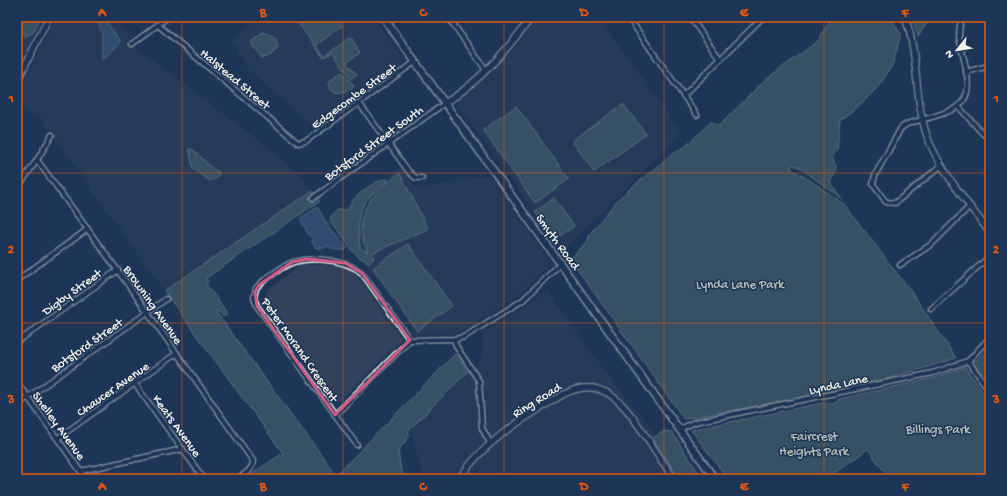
<svg xmlns="http://www.w3.org/2000/svg" width="1007" height="496" font-family="'Gochi Hand',sans-serif">
  <rect width="100%" height="100%" fill="#1d3557"/>
  <filter id="ink" filterUnits="userSpaceOnUse"><feTurbulence type="fractalNoise" baseFrequency=".025" numOctaves="2"/><feDisplacementMap in="SourceGraphic" scale="8" xChannelSelector="R" yChannelSelector="G"/><feConvolveMatrix kernelMatrix="1 2 1 2 8 2 1 2 1" color-interpolation-filters="sRGB"/></filter>
  <g filter="url(#ink)">
    <g fill="#30425c">
      <polygon points="17,17 44,17 17,73"/>
      <polygon points="56,17 115,17 137,48 259,140 300,174 312,191 164,291 37,113 33,118 17,103 21,92 20,90"/>
      <polygon points="261,17 373,17 406,62 314,128 245,67 232,39"/>
      <polygon points="537,17 599,17 682,133 562,251 456,103 496,68 527,33"/>
      <polygon points="990,162 990,187 978,171"/>
      <polygon points="400,167 417,189 488,175 551,263 516,297 459,333 416,334 331,217"/>
      <polygon points="302,264 344,266 356,274 402,339 339,402 273,315 264,300 267,290"/>
      <polygon points="548,290 606,373 648,423 684,479 424,479 410,429 483,357 482,334"/>
    </g>
    <g fill="#567371" stroke="#a5b2ac">
      <polygon points="25,17 40,17 34,32 24,37 20,26"/>
      <polygon points="310,17 335,17 342,26 316,45 324,56 351,37 360,53 346,63 357,74 351,79 333,53 323,57 299,24"/>
      <path d="M832,17h58l11,17c-3,10 -5,23 -10,33 -12,23 -31,39 -51,53l-3,30 -5,7 5,13 -7,12 12,17 -43,-32 -6,-2 -3,3 24,15 30,21 69,90 43,64c-87,30 -181,44 -272,61l-114,-160 18,-18 1,-6 28,-35 52,-44 17,-10 25,-24 6,4 4,-2 45,-45 52,-38z"/>
      <polygon points="912,17 931,17 918,37"/>
      <path d="M264,32c10,4 13,6 14,16l-8,8 -8,2 -10,-13v-4z"/>
      <polygon points="342,72 354,86 348,91 336,93 331,89 329,83 331,79"/>
      <polygon points="623,104 646,134 594,172 572,141"/>
      <polygon points="516,106 569,179 535,203 483,130"/>
      <polygon points="189,149 193,150 214,170 218,171 219,174 216,178 210,181 193,169"/>
      <path d="M400,173l28,56 -56,24 2,5 -4,4c-15,-3 -23,-18 -30,-30 -4,-5 -11,-8 -9,-15l6,-7h11c2,-3 2,-6 4,-9 7,-8 25,-22 35,-22l1,2c-31,23 -31,30 -28,67l8,4c-1,-4 -4,-8 -5,-12 -8,-33 14,-49 37,-67z"/>
      <polygon points="312,191 320,201 206,278 208,282 206,284 228,314 223,317 220,312 215,311 336,475 455,354 467,372 408,431 410,435 398,451 401,470 407,479 244,479 283,453 164,291"/>
      <polygon points="554,198 574,226 554,240 535,212"/>
      <polygon points="408,244 452,306 417,331 373,268"/>
      <polygon points="990,345 990,385 973,363"/>
      <polygon points="965,367 990,401 990,467 974,479 890,479 868,449 826,479 728,479 691,430 827,402 835,403 839,399 934,378"/>
      <polygon points="664,431 672,432 700,475 693,479 679,478 653,438"/>
    </g>
    <g fill="#45688c" stroke="#8b9fb1">
      <polygon points="97,17 103,17 121,42 102,60 102,34"/>
      <polygon points="318,207 325,221 347,248 345,251 331,249 326,246 325,248 316,248 311,241 313,241 311,236 309,236 300,218"/>
    </g>
    <g fill="none" stroke-linecap="round" stroke-linejoin="round">
      <defs>
        <g id="minor">
          <polyline points="448,17 486,70"/>
          <polyline points="628,17 697,115"/>
          <polyline points="690,17 720,59"/>
          <polyline points="158,25 298,143 306,141 415,62"/>
          <polyline points="132,44 168,17"/>
          <polyline points="966,72 988,66"/>
          <polyline points="683,96 763,17"/>
          <polyline points="359,103 409,172 416,178 422,178"/>
          <polyline points="958,106 983,134 990,129"/>
          <path d="M37,160l92,126 124,175c0,9 -9,13 -15,18"/>
          <path d="M942,165l-47,38 -9,-1 -13,-18 2,-9 26,-47 6,-4c15,-5 36,-8 50,-17 22,-15 4,-51 2,-71 0,-6 1,-13 3,-19"/>
          <polyline points="17,189 37,160 52,135"/>
          <polyline points="313,198 445,103"/>
          <polyline points="900,265 932,244 970,206"/>
          <polyline points="17,280 88,229"/>
          <polyline points="931,309 990,256"/>
          <polyline points="454,339 456,346 479,381 482,428 490,443"/>
          <polyline points="17,342 118,270"/>
          <polyline points="968,361 990,391"/>
          <polyline points="17,382 86,479"/>
          <polyline points="135,384 204,479"/>
          <polyline points="17,405 166,299"/>
          <polyline points="335,415 410,340 456,339 464,337 523,300 561,263"/>
          <polyline points="680,429 695,422 933,373 968,361 990,337"/>
          <polyline points="58,438 177,353"/>
          <path d="M357,445l-100,-139 -3,-8 2,-10c6,-7 29,-24 38,-26 19,-6 53,-2 68,11l48,67"/>
          <polyline points="81,471 183,449"/>
        </g>
        <g id="tertiary">
          <path d="M905,17c14,38 9,81 22,119 12,33 43,70 63,97"/>
          <polyline points="17,82 49,17"/>
          <path d="M445,103c35,-21 62,-54 87,-86"/>
          <path d="M459,479c25,-38 65,-61 103,-84 42,-23 64,12 85,43 9,14 18,27 27,41"/>
          <polyline points="704,479 713,476"/>
        </g>
        <polyline id="secondary" points="383,17 715,479"/>
      </defs>
      <use href="#minor" stroke="#f4f1e8" stroke-width="7"/>
      <use href="#tertiary" stroke="#f4f1e8" stroke-width="8"/>
      <use href="#secondary" stroke="#f4f1e8" stroke-width="9"/>
      <use href="#minor" stroke="#1d3557" stroke-width="4"/>
      <use href="#tertiary" stroke="#1d3557" stroke-width="5.5"/>
      <use href="#secondary" stroke="#1d3557" stroke-width="6"/>
    </g>
  </g>
  <path d="M0 0H1007V496H0ZM308,259l37,4 17,10 48,67 -75,75 -78,-109 -2,-14 4,-7 33,-23z" fill="#1d3557" fill-opacity=".55" fill-rule="evenodd"/>
  <path fill="none" stroke="#d15985" stroke-width="3" stroke-linejoin="round" d="M308,259l37,4 17,10 48,67 -75,75 -78,-109 -2,-14 4,-7 33,-23z"/>
  <path fill="none" stroke="#e8590c" stroke-width="1" stroke-opacity="0.55" d="M182,17v462M343,17v462M504,17v462M664,17v462M824,17v462M17,173h973M17,323h973"/>
  <g text-anchor="middle" stroke-width="3" stroke-linejoin="round" paint-order="stroke">
    <g font-size="13" fill="#f4f1e8" stroke="#1d3557">
      <text transform="translate(236 78) rotate(40)" y="5">Halstead Street</text>
      <text transform="translate(353 95) rotate(-36)" y="5">Edgecombe Street</text>
      <text transform="translate(373 142) rotate(-36)" y="5">Botsford Street South</text>
      <text transform="translate(559 241) rotate(54)" y="5">Smyth Road</text>
      <text transform="translate(71 291) rotate(-36)" y="5">Digby Street</text>
      <text transform="translate(154 304) rotate(55)" y="5">Browning Avenue</text>
      <text transform="translate(86 344) rotate(-35)" y="5">Botsford Street</text>
      <text transform="translate(301 349) rotate(55)" y="5">Peter Morand Crescent</text>
      <text transform="translate(838 383) rotate(-12)" y="5">Lynda Lane</text>
      <text transform="translate(112 388) rotate(-35)" y="5">Chaucer Avenue</text>
      <text transform="translate(536 399) rotate(-32)" y="5">Ring Road</text>
      <text transform="translate(60 425) rotate(54)" y="5">Shelley Avenue</text>
      <text transform="translate(178 425) rotate(54)" y="5">Keats Avenue</text>
    </g>
    <g font-size="13" fill="#b5bfb8" stroke="#1d3557">
      <text x="740" y="288">Lynda Lane Park</text>
      <text x="938" y="433">Billings Park</text>
      <text x="814" y="440">Faircrest<tspan x="814" dy="15">Heights Park</tspan></text>
    </g>
  </g>
  <rect width="1007" height="496" fill="none" stroke="#1d3557" stroke-width="44"/>
  <g transform="translate(957 50) rotate(240)" stroke="#1d3557" stroke-width="3" paint-order="stroke">
  <path d="M0-3L7 15L0 10L-7 15Z" fill="#f4f1e8"/>
  <text y="-6" font-size="11" font-weight="bold" text-anchor="middle" fill="#f4f1e8">N</text>
  </g>
  <rect x="22" y="22" width="963" height="452" fill="none" stroke="#e8590c" stroke-width="1.5"/>
  <g font-size="13" text-anchor="middle" font-weight="bold" fill="#e8590c">
    <text x="102" y="16">A</text>
    <text x="263" y="16">B</text>
    <text x="423" y="16">C</text>
    <text x="584" y="16">D</text>
    <text x="744" y="16">E</text>
    <text x="905" y="16">F</text>
    <text x="11" y="102">1</text>
    <text x="996" y="102">1</text>
    <text x="11" y="253">2</text>
    <text x="996" y="253">2</text>
    <text x="11" y="403">3</text>
    <text x="996" y="403">3</text>
    <text x="102" y="490">A</text>
    <text x="263" y="490">B</text>
    <text x="423" y="490">C</text>
    <text x="584" y="490">D</text>
    <text x="744" y="490">E</text>
    <text x="905" y="490">F</text>
  </g>
</svg>
